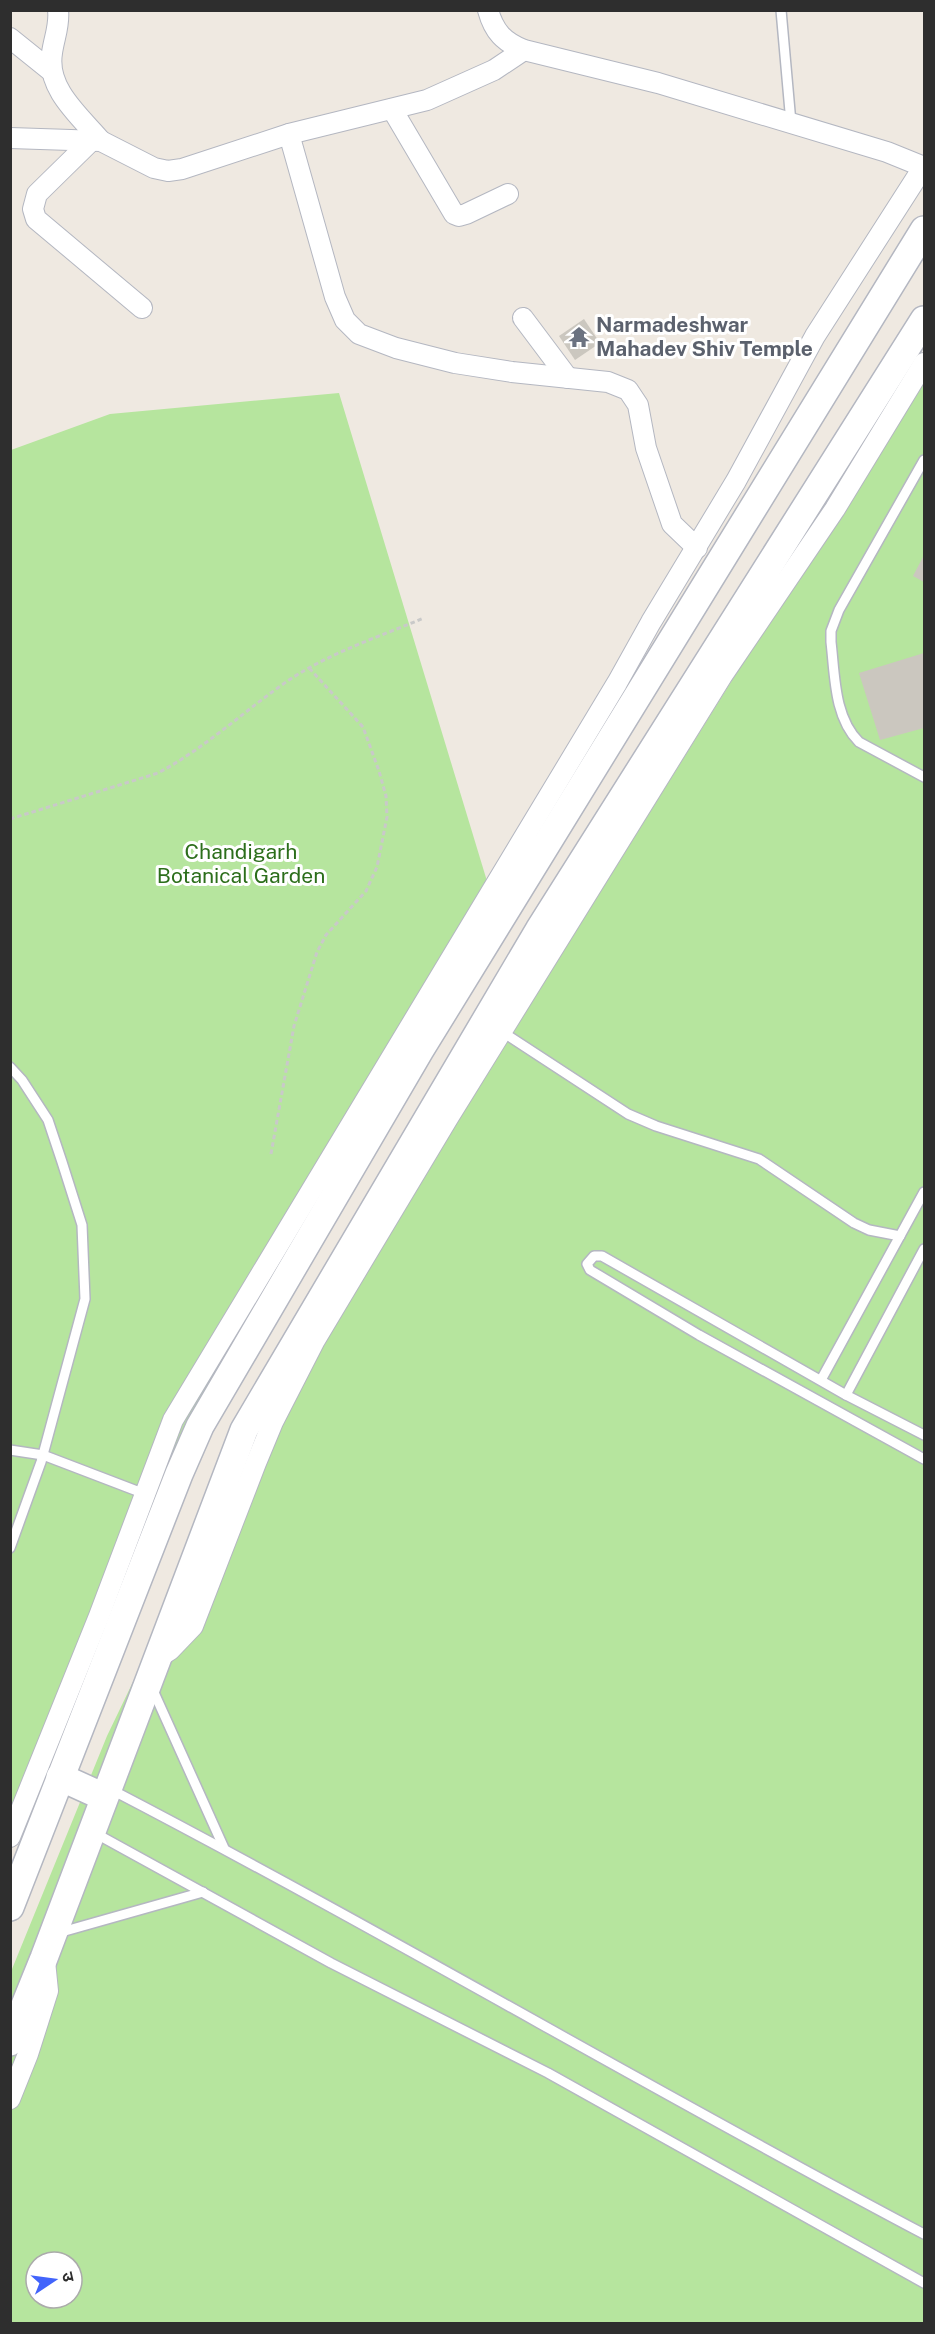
<svg xmlns="http://www.w3.org/2000/svg" width="935" height="2334" font-family="'Public Sans','Noto Sans Devanagari',sans-serif">
  <rect width="100%" height="100%" fill="#efe9e1"/>
  <g fill="#b6e59e" fill-rule="evenodd">
    <path d="M924,372v1951h-913l-1,-349 97,-238 110,-229zM36,2262h36v36h-36z"/>
    <polygon points="339,393 490,891 117,1569 11,1837 11,450 110,414"/>
  </g>
  <g fill="#cbc7bf">
    <polygon points="584,319 600,343 575,360 559,336"/>
    <polygon points="924,555 924,582 913,576"/>
    <polygon points="924,653 924,728 880,740 859,673"/>
  </g>
  <g fill="none" stroke-linecap="round" stroke-linejoin="round">
    <defs>
      <g id="service">
        <polyline points="781,10 791,123"/>
        <path d="M924,460l-85,150 -8,21v11c4,34 3,75 28,100l65,35"/>
        <polyline points="501,1031 628,1114 656,1126 759,1159 854,1223 869,1230 900,1236"/>
        <polyline points="10,1067 22,1080 48,1120 62,1162 82,1225 85,1299 41,1462 10,1548"/>
        <polyline points="821,1380 924,1192"/>
        <polyline points="846,1395 924,1249"/>
        <polyline points="924,1435 846,1395 602,1256 594,1256 587,1264 590,1270 699,1335 924,1459"/>
        <polyline points="10,1450 43,1455 145,1494"/>
        <polyline points="152,1688 224,1848"/>
        <path d="M110,1789c275,143 541,301 814,445"/>
        <polyline points="93,1832 331,1963 548,2073 924,2283"/>
        <polyline points="58,1933 203,1892"/>
      </g>
      <g id="minor">
        <path d="M58,10c2,15 -4,28 -6,43 -6,36 28,63 49,88"/>
        <path d="M488,10c6,22 16,32 36,40l134,33 229,69 37,15"/>
        <polyline points="10,38 51,71"/>
        <polyline points="392,109 454,214 459,216 466,214 508,194"/>
        <polyline points="289,134 335,297 345,320 359,334 396,348 455,363 512,372 608,382 628,390 638,405 646,448 672,524 697,548"/>
        <polyline points="10,138 101,141 154,168 168,171 182,169 289,134 427,100 494,70 524,50"/>
        <polyline points="92,140 37,194 33,209 36,219 142,308"/>
        <polyline points="523,318 568,378"/>
        <polyline points="159,1657 170,1650 193,1626 256,1463 273,1422 315,1340 448,1118 722,676 835,509 924,363"/>
        <polyline points="10,1837 99,1616 173,1420 617,683 651,622 736,481 815,336 924,166"/>
        <polyline points="10,2099 28,2054 48,1991 45,1961"/>
      </g>
      <g id="secondary">
        <polyline points="60,1777 104,1797"/>
        <polyline points="10,1907 179,1474 200,1426 420,1050 924,230"/>
        <polyline points="10,2042 44,1958 244,1430 539,930 924,320"/>
      </g>
    </defs>
    <use href="#service" stroke="#b4b7c1" stroke-width="12"/>
    <use href="#minor" stroke="#b4b7c1" stroke-width="22"/>
    <use href="#secondary" stroke="#b4b7c1" stroke-width="30"/>
    <g stroke="#c9c9c9" stroke-width="3" stroke-dasharray="4.5 3" stroke-linecap="butt">
      <path d="M10,819l148,-46c47,-25 85,-61 128,-91 41,-28 92,-45 138,-64"/>
      <polyline points="271,1154 294,1026 317,952 326,935 366,891 377,867 387,817 386,796 379,771 363,727 310,669"/>
    </g>
    <use href="#service" stroke="#fff" stroke-width="9"/>
    <use href="#minor" stroke="#fff" stroke-width="20"/>
    <use href="#secondary" stroke="#fff" stroke-width="27"/>
  </g>
  <defs>
    <symbol id="temple-bare" viewBox="-9 -9 18 18"><path d="M0-6L5-2H3V0L6.5 2.5H4V6H1.5V3h-3V6H-4V2.5H-6.5L-3 0V-2H-5Z" fill="#6b7280" stroke="#fff" stroke-width="2.5" paint-order="stroke"/></symbol>
  </defs>
  <g fill-rule="evenodd">
    <use href="#temple-bare" x="564" y="322" width="30" height="30"/>
  </g>
  <g text-anchor="middle" stroke-width="6" stroke-linejoin="round" paint-order="stroke">
    <g font-size="21" font-weight="bold" fill="#5b616d" stroke="#fff" text-anchor="start">
      <text x="596" y="332">Narmadeshwar<tspan x="596" dy="24">Mahadev Shiv Temple</tspan></text>
    </g>
    <g font-size="21" fill="#2c6e1b" stroke="#fff">
      <text x="241" y="859">Chandigarh<tspan x="241" dy="24">Botanical Garden</tspan></text>
    </g>
  </g>
  <rect width="935" height="2334" fill="none" stroke="#2e2e2e" stroke-width="24"/>
  <g transform="translate(54 2280) rotate(77)"><circle r="28" fill="#ffffff" stroke="#ababab" stroke-width="1.5"/>
  <path d="M0-4.5L10 22L0 15L-10 22Z" fill="#4264fb"/>
  <text y="-9" font-size="16" font-weight="bold" text-anchor="middle" fill="#2e2e2e">उ</text>
  </g>
</svg>
